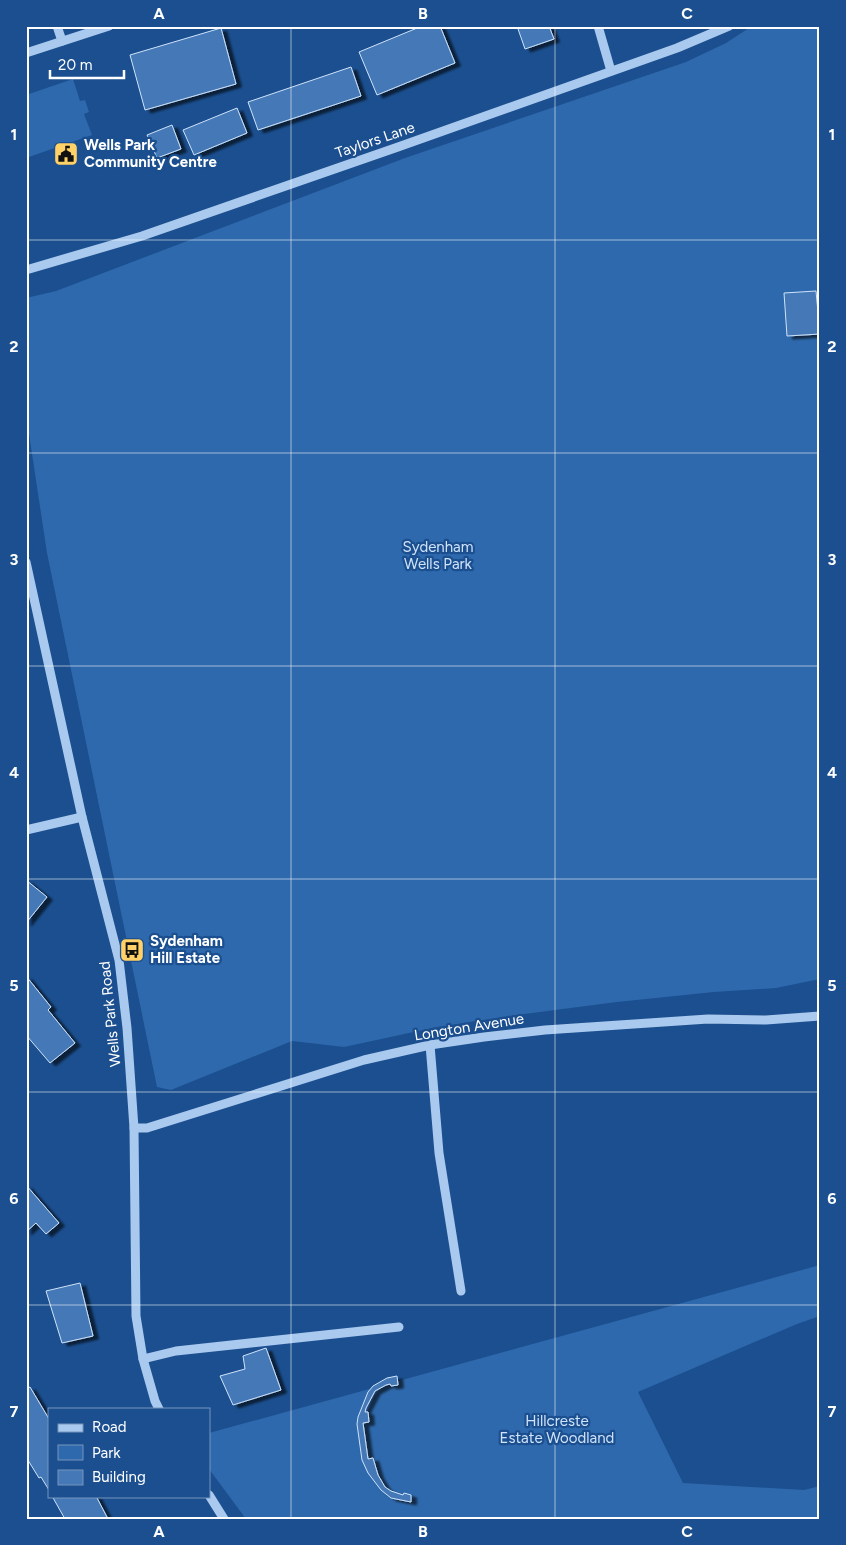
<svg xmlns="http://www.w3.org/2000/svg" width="846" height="1545" font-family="Figtree,sans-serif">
  <defs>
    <filter id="shadow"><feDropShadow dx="5.5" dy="3" stdDeviation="1" flood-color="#0009"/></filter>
  </defs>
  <rect width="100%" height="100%" fill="#1b4f8f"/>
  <g fill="#2e69ad">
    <polygon points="752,26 820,26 820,979 776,988 714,992 617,1002 509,1016 437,1027 344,1047 292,1041 171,1090 157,1087 47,553 26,414 26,298 56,291 405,158 686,62 726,43"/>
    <polygon points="73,79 80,101 85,100 89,112 84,114 92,135 26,158 26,95"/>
    <polygon points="820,1265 820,1316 797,1324 638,1392 683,1483 804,1490 820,1486 820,1519 246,1519 209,1469 209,1433"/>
  </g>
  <g fill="#4478b7" stroke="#cfe3fa" filter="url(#shadow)">
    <polygon points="422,26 440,26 455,63 377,95 359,52"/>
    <polygon points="517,26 549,26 554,39 525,49"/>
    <polygon points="221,28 236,84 145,110 130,55"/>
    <polygon points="351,67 361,96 258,130 248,102"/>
    <polygon points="237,108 247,133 194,155 183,130"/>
    <polygon points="172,125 181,149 157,158 147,135"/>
    <polygon points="816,291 820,334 787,336 784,293"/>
    <polygon points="26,880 47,897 26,923"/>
    <polygon points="26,976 51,1007 48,1010 75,1043 50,1063 26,1035"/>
    <polygon points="26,1185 59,1223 46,1234 36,1223 26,1232"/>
    <polygon points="80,1283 93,1336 62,1343 46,1291"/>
    <polygon points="266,1348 281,1390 233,1405 220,1376 245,1369 243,1356"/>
    <polygon points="397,1376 398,1385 391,1386 390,1384 386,1385 375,1391 366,1408 365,1412 368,1412 369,1422 363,1423 368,1459 373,1458 378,1475 385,1487 391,1491 403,1495 404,1493 411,1495 411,1502 391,1498 381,1490 368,1473 362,1460 357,1424 358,1417 368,1392 373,1386 387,1378"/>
    <polygon points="30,1387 49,1419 49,1490 41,1477 39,1478 26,1457 26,1389"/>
    <polygon points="52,1496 96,1496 108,1519 65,1519"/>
  </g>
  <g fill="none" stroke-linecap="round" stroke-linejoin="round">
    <g stroke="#a9c9ee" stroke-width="9">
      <polyline points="57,26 62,41"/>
      <polyline points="598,26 611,71"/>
      <polyline points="26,53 109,26"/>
      <polyline points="26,270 142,236 398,147 677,48 729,26"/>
      <polyline points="26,562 82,817 119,960 127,1028 134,1128 136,1316 143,1359 155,1401 159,1409"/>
      <polyline points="26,830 82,817"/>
      <polyline points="430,1045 439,1153 461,1291"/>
      <polyline points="134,1128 147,1128 364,1060 430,1045 484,1037 545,1030 708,1019 766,1020 820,1016"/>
      <polyline points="143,1359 176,1351 399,1327"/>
      <polyline points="209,1495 224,1519"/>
    </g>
  </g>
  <path fill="none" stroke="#fff" stroke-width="1" stroke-opacity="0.55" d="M291,26v1493M555,26v1493M26,240h794M26,453h794M26,666h794M26,879h794M26,1092h794M26,1305h794"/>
  <defs>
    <symbol id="civic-square" viewBox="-11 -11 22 22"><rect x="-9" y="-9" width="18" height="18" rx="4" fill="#ffd166" stroke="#1b4f8f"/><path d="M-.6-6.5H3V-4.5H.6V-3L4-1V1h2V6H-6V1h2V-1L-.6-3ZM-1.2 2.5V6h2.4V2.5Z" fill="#111"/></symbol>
    <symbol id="bus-square" viewBox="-11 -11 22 22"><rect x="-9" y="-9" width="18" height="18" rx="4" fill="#ffd166" stroke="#1b4f8f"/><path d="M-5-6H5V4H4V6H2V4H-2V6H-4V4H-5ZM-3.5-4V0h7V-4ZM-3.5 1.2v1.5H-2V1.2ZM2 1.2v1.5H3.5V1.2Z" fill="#111"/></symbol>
  </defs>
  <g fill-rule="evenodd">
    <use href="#civic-square" x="52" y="140" width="28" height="28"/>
    <use href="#bus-square" x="118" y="936" width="28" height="28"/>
  </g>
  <g text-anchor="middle" stroke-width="4.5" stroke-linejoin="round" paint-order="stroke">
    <g font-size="15" fill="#fff" stroke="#1b4f8f">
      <text transform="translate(375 140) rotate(-19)" y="5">Taylors Lane</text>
      <text transform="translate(110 1014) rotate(-96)" y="5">Wells Park Road</text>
      <text transform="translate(469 1027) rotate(-9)" y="5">Longton Avenue</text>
    </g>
    <g font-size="15" font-weight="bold" fill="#fff" stroke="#1b4f8f" text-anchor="start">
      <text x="84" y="150">Wells Park<tspan x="84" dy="17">Community Centre</tspan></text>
      <text x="150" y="946">Sydenham<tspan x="150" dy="17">Hill Estate</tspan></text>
    </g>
    <g font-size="15" fill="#cfe3fa" stroke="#1b4f8f">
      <text x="438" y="552">Sydenham<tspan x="438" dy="17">Wells Park</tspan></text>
      <text x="557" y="1426">Hillcreste<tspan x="557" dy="17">Estate Woodland</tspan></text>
    </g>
  </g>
  <rect width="846" height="1545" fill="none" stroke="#1b4f8f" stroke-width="55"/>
  <rect x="48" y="1408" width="162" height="90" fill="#1b4f8f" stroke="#7695bc"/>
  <rect x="58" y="1424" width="25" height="8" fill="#a9c9ee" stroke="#7695bc"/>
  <text x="92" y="1432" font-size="15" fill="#ffffff">Road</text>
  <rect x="58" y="1445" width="25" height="15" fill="#2e69ad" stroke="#7695bc"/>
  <text x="92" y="1458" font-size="15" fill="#ffffff">Park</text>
  <rect x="58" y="1470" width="25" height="15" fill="#4478b7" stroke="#7695bc"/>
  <text x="92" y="1482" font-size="15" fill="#ffffff">Building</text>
  <path d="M50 70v8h74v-8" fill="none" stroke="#ffffff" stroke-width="2.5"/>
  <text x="58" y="70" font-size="15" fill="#ffffff" stroke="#1b4f8f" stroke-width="4" paint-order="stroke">20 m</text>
  <rect x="28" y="28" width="790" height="1490" fill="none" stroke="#fff" stroke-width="2"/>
  <g font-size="16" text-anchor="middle" font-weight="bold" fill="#fff">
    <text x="159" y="19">A</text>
    <text x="423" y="19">B</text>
    <text x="687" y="19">C</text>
    <text x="14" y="140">1</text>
    <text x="832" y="140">1</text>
    <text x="14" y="352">2</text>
    <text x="832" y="352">2</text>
    <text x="14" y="565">3</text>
    <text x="832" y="565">3</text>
    <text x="14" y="778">4</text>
    <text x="832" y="778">4</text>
    <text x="14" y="991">5</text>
    <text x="832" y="991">5</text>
    <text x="14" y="1204">6</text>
    <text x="832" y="1204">6</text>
    <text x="14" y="1417">7</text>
    <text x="832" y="1417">7</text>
    <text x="159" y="1537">A</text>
    <text x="423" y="1537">B</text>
    <text x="687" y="1537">C</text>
  </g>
</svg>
